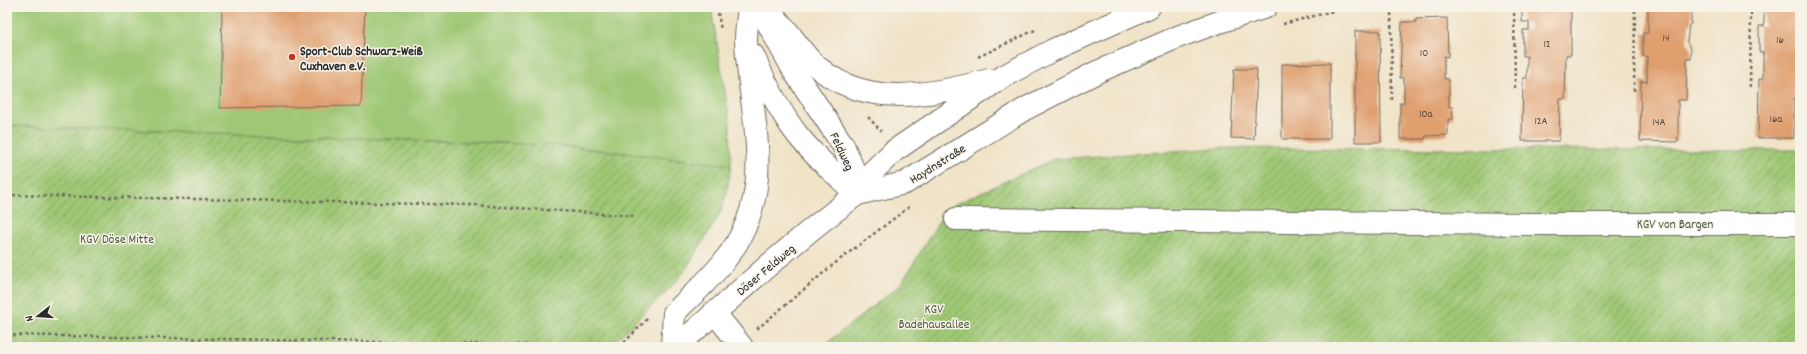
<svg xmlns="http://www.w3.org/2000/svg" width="1807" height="354" font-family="Dekko,sans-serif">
  <defs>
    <pattern id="garden-furrows" width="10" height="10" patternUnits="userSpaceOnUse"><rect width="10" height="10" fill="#9ec875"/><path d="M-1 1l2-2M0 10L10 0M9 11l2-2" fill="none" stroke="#81a360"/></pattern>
  </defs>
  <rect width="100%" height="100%" fill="#f7f3e8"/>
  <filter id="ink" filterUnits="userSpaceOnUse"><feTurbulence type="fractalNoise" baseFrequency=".025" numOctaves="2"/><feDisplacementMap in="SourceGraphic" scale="8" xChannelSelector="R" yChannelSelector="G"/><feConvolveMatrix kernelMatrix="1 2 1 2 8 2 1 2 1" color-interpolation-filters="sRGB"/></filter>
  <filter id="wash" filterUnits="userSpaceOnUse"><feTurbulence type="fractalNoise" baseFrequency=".012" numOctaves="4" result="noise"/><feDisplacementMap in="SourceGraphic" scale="16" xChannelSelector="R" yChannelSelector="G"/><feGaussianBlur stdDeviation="0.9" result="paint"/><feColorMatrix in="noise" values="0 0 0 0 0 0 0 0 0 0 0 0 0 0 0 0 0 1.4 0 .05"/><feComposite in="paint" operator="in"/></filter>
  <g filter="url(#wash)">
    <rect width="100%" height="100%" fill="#f0e3c7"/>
    <polygon fill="#9ec875" stroke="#647a50" points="7,7 711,7 730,123 731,165 553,145 7,126"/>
    <g fill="url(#garden-furrows)" stroke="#647a50">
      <polygon points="7,126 553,145 731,165 726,196 719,216 684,272 672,286 609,347 7,347"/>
      <polygon points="1219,148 1800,150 1800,347 822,347 901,284 947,208 1054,159"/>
    </g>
    <g id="blocks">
      <g fill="#df9f6e">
        <polygon points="222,7 365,7 361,106 220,108"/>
        <polygon points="1522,7 1571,7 1571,55 1566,55 1565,99 1560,99 1559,141 1522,141 1523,78 1527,78 1527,56 1523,56 1523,30 1529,30 1529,22 1522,22"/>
        <polygon points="1648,7 1691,7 1691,24 1689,25 1687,42 1691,49 1691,59 1687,59 1686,100 1678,100 1678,142 1640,141 1641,81 1647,82 1647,57 1643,56 1643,33 1648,33"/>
        <polygon points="1764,7 1800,7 1800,98 1794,98 1794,138 1758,138 1759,79 1763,79 1763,52 1759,52 1759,26 1764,26"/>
        <polygon points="1447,18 1448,57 1444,56 1444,78 1449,80 1449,107 1452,107 1453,119 1448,119 1448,135 1426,136 1425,139 1400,139 1400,103 1404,103 1404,78 1400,78 1402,22 1416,22 1416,19"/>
        <polygon points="1355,31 1380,31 1381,142 1355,142"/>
        <polygon points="1330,63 1330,139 1282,139 1282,64"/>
        <polygon points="1234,69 1257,69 1254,139 1231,138"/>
      </g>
    </g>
  </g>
  <g filter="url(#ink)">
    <use href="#blocks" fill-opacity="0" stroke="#706b62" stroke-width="1"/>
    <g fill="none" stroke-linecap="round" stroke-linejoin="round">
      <defs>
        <g id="minor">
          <path d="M766,7c8,9 15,17 22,25 8,10 14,20 23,29 49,49 118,35 178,19"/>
          <polyline points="766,20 794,71 843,145 853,169 857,194"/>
          <path d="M753,55c12,27 25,54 43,78 18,23 40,42 61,61"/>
          <polyline points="857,194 905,183 1025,109 1097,72 1180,36 1219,22 1266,7"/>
          <polyline points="956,219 1533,224 1800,224"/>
          <polyline points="714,312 742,347"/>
          <path d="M672,347l2,-34c18,-18 39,-36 54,-57 51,-68 21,-140 18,-216 0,-11 2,-22 3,-33"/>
          <polyline points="676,347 770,264 813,228 857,194 872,172 894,151 1004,76 1053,50 1149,7"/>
        </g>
      </defs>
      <use href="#minor" stroke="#706b62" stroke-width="24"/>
      <g stroke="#706b62" stroke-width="2.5" stroke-dasharray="3 3" stroke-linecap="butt">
        <polyline points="717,7 721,30"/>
        <polyline points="1391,7 1392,102"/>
        <polyline points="1514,7 1515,89"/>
        <polyline points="1283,24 1349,7"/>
        <polyline points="978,57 1035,30"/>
        <polyline points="1750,87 1751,7"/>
        <polyline points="1634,91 1635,7"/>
        <polyline points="868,117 881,131"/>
        <polyline points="7,195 474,205 635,216"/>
        <polyline points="757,329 834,264 909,207"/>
        <polyline points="7,335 537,345 538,347"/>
        <polyline points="620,347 649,317"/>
      </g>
      <use href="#minor" stroke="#fff" stroke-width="22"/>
    </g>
  </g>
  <circle fill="#c8321e" stroke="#f7f3e8" stroke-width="1.5" cx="292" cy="57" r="4"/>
  <g text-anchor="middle" stroke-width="3" stroke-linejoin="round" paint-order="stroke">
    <g font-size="11" fill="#58483c">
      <text x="1666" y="41">14</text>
      <text x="1780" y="43">16</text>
      <text x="1547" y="47">12</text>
      <text x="1424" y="56">10</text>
      <text x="1426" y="117">10a</text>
      <text x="1776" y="122">16a</text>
      <text x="1541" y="124">12A</text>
      <text x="1659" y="125">14A</text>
    </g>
    <g font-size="13" font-weight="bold" fill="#2b2b2b" stroke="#f7f3e8" text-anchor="start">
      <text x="300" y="55">Sport-Club Schwarz-Weiß<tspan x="300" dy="15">Cuxhaven e.V.</tspan></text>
    </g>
    <g font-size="13" fill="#2b2b2b" stroke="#f7f3e8">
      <text transform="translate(843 151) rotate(65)" y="5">Feldweg</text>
      <text transform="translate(937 163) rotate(-32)" y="5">Haydnstraße</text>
      <text transform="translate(765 269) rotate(-40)" y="5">Döser Feldweg</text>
    </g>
    <g font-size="13" fill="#4e5a41" stroke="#f7f3e8">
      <text x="1675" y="228">KGV von Bargen</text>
      <text x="117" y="243">KGV Döse Mitte</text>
      <text x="934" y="313">KGV<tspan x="934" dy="15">Badehausallee</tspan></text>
    </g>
  </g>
  <rect width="1807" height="354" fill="none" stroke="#f7f3e8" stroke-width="24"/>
  <g transform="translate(38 316) rotate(253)" stroke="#f7f3e8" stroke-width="3" paint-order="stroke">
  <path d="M0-3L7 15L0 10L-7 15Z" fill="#2b2b2b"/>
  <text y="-6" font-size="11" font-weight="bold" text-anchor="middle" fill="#2b2b2b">N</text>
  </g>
</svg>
